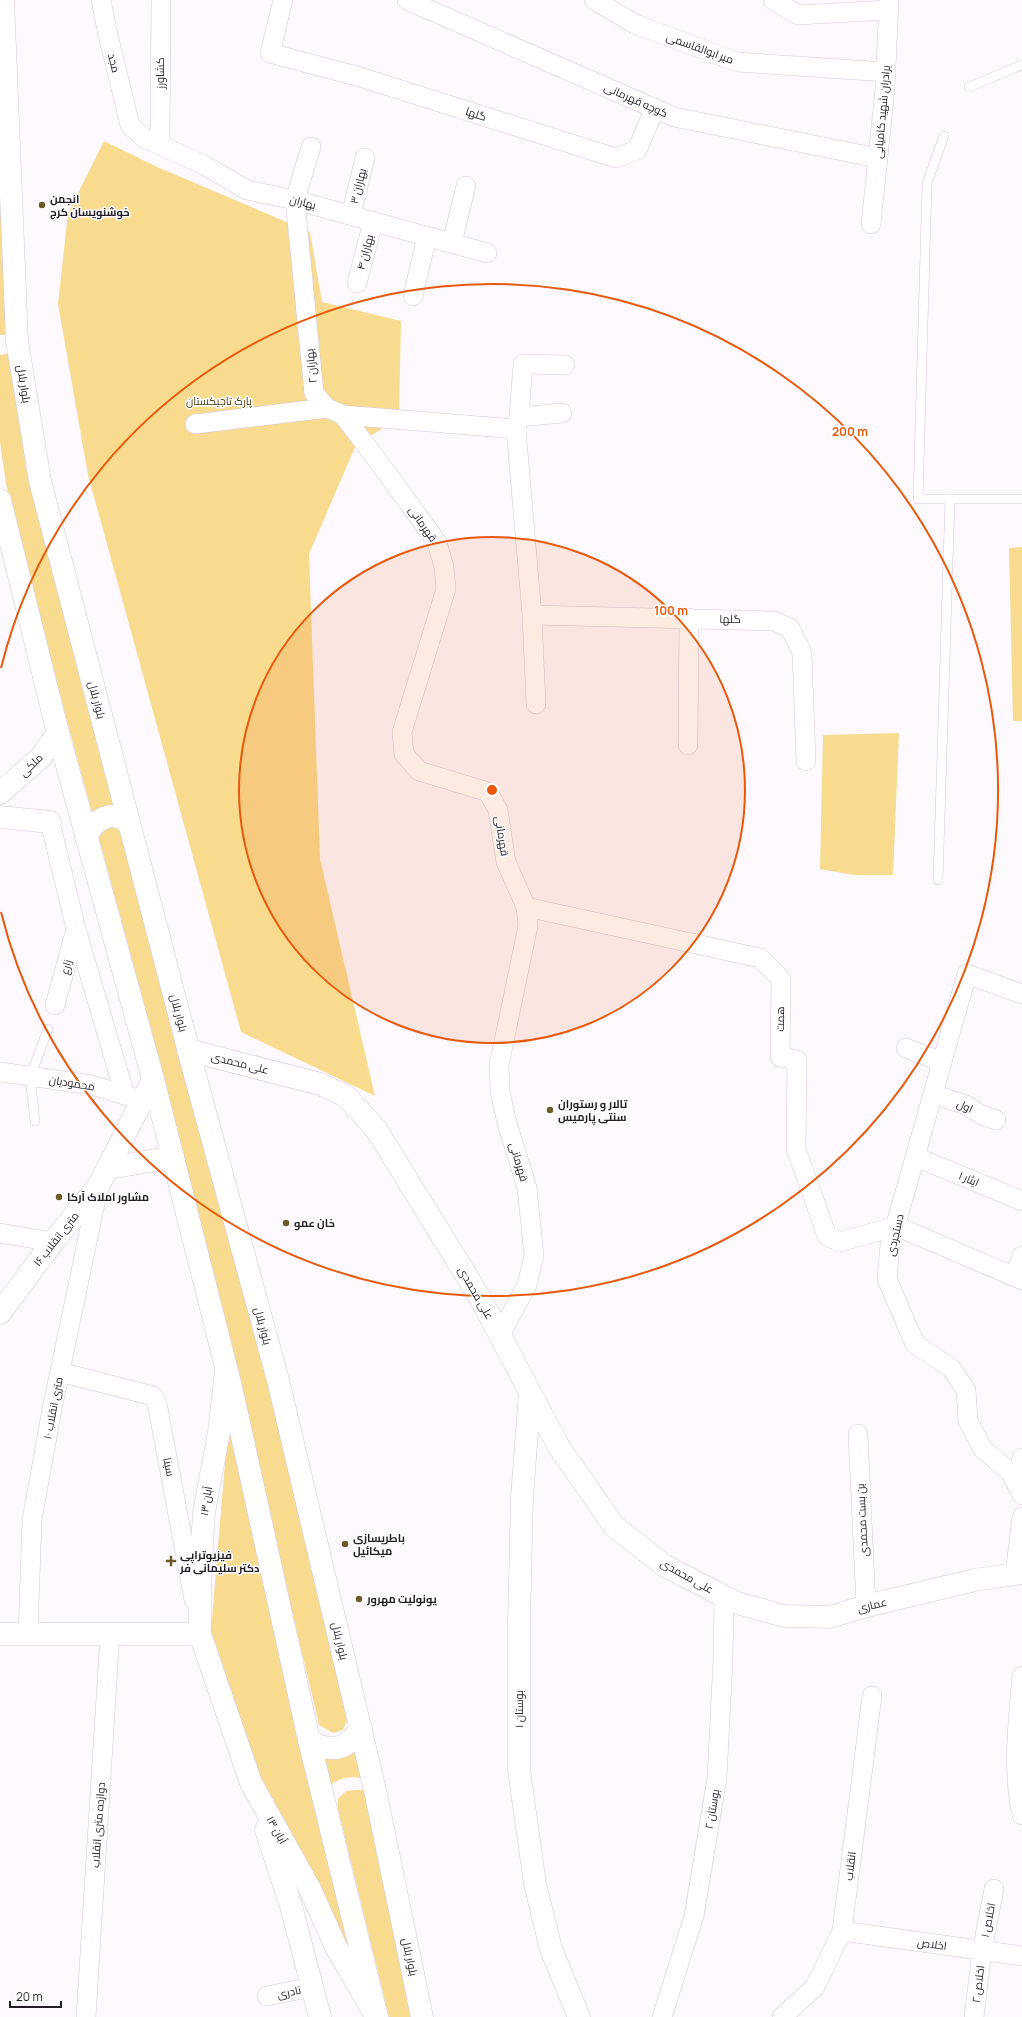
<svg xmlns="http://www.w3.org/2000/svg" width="1022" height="2017" font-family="Manrope,Cairo,sans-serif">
  <rect width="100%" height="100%" fill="#fdf9fe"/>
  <g fill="#f9db90">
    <polygon points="104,141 155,166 310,232 322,302 401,321 399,418 356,445 309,554 320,859 375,1096 241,1032 88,475 58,304 68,213"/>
    <polygon points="0,177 9,334 0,335"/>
    <polygon points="13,353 282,1438 348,1718 343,1730 333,1733 319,1725 230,1349 145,1008 38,614 6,484 0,442 0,355"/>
    <polygon points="1022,547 1022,721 1013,721 1009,548"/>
    <polygon points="899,733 893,875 854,875 820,869 823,735"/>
    <polygon points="229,1414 357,1967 260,1779 211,1631"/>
    <path d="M354,1743l11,36c-17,-4 -28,-1 -40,11l-2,-35z"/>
    <polygon points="355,1790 364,1790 412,2017 389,2017 338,1809 338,1799 346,1791"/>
  </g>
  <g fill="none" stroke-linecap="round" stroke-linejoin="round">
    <defs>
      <g id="service">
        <polyline points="969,87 1022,65"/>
        <polyline points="944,136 927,183 918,499 1022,499"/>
        <polyline points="938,880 950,499"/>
        <polyline points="35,1121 30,1077 48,1029"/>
      </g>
      <g id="minor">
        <polyline points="101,0 108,35 130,125 144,138 204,165 247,190 295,200 487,253"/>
        <polyline points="283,0 270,53 360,77 616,158 637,150 655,108"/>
        <polyline points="407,0 674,117 878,158"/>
        <polyline points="594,0 635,24 737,62 886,72"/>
        <polyline points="773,0 798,15 888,10"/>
        <polyline points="160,145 161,0"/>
        <polyline points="311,147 295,200 314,393 327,408 343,415 516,429"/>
        <polyline points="351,215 365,158"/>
        <polyline points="871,224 885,89 889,0"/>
        <polyline points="452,243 466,186"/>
        <polyline points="357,283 373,222"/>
        <polyline points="413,296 427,236"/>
        <polyline points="343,415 375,457 437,542 444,567 446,589 402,732 404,754 419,771 488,792 498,810 506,862 526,907 528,926 499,1065 500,1092 507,1123 527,1188 534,1256 527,1285 500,1335"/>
        <polyline points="519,417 562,413"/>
        <polyline points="195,424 327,408"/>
        <polyline points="532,615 774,621 790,628 802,653 806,761"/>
        <polyline points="536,704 532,615 516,429 519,417 523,364 565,365"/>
        <polyline points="688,745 689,618"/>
        <polyline points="50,822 76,929 125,1095"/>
        <polyline points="526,907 760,958 781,979 780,1057 797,1060 796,1149 827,1236 840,1242 896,1226 1022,1280"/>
        <polyline points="1022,994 967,974 890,1245 887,1279 915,1344 951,1368 966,1390 968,1421 983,1449 1011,1473 1022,1495"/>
        <polyline points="55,1005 76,929"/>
        <polyline points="906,1048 942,1062"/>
        <polyline points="0,1072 92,1085 134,1098"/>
        <polyline points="933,1094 966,1105 982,1115 996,1120"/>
        <polyline points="916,1157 1022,1201"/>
        <polyline points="0,1233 53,1242"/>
        <polyline points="1014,1276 1022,1256"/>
        <polyline points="60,1372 153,1396 157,1403 194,1600"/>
        <polyline points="858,1434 866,1606"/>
        <polyline points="1016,1482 1022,1458"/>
        <polyline points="1015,1574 1022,1517"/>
        <polyline points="28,1634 32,1520 52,1409 99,1185"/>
        <path d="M1022,1676c-4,44 -10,96 0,139"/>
        <polyline points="842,1931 1022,1956"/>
        <polyline points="267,1996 312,1987"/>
        <polyline points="86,2017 110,1634"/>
        <polyline points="662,2017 694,1916 717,1778 723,1659 724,1596"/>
        <polyline points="782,2017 815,1987 842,1931 872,1696"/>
        <polyline points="974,2017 982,1951 994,1889"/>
      </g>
      <g id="tertiary">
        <polyline points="0,793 41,757 58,733"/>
        <polyline points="0,817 50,822"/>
        <polyline points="188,1050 320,1084 346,1096 376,1129 482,1301 559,1447 614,1526 665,1566 737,1603 784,1616 830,1617 866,1606 975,1580 1022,1573"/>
        <polyline points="109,1168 173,1157"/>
        <polyline points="0,1313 53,1242 99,1185 153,1079"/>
        <polyline points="226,1371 219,1432 204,1512 200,1579 200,1634 251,1783 310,1889 336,1947 373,2011"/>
        <polyline points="530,1392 522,1497 519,1623 519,1770 535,1884 551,1949 579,2017"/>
        <polyline points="0,1634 200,1634"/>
        <polyline points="266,1830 291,1906 320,2017"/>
      </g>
      <g id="secondary">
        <polyline points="3,0 17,341 40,481 192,1064 278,1380 375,1790 422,2017"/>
        <polyline points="0,500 58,733 153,1079 232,1391 309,1740 377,2017"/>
        <path d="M86,838c7,-18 27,-31 43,-14"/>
        <path d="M309,1740c22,14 38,10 52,-12"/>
      </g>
    </defs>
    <use href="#service" stroke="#d5c5de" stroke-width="10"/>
    <use href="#minor" stroke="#d5c5de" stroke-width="20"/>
    <use href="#tertiary" stroke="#d5c5de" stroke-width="23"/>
    <use href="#secondary" stroke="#d5c5de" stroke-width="23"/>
    <use href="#service" stroke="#fff" stroke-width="9"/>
    <use href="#minor" stroke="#fff" stroke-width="19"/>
    <use href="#tertiary" stroke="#fff" stroke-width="22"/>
    <use href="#secondary" stroke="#fff" stroke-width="22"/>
  </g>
  <circle cx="492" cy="790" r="253" fill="#e8590c" fill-opacity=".12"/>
  <g fill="none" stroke="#e8590c" stroke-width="2">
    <circle cx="492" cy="790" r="253"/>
    <path d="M1 668A506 506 0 1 1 1 912"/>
  </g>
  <g fill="#6d5a29" stroke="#fff" stroke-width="1.5">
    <circle cx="42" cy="205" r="4"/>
    <circle cx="550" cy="1110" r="4"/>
    <circle cx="59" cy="1197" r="4"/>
    <circle cx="286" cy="1223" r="4"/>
    <circle cx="345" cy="1544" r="4"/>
    <path d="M169 1555h4v4h4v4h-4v4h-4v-4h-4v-4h4z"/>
    <circle cx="359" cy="1599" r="4"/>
  </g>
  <g text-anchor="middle" stroke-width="3" stroke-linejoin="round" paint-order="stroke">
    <g font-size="11" fill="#231d26" stroke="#fff">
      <text transform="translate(700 48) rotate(20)" y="4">میر ابوالقاسمی</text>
      <text transform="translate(114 63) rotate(76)" y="4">مجد</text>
      <text transform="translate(160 73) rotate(-90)" y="4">کشاورز</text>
      <text transform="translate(636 100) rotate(24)" y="4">کوچه قهرمانی</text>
      <text transform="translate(882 112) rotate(-85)" y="4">برادران شهید کامیابی</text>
      <text transform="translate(476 114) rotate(18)" y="4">گلها</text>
      <text transform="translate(358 186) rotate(-76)" y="4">بهاران ۳</text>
      <text transform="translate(303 202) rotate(14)" y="4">بهاران</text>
      <text transform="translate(365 252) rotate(-75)" y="4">بهاران ۴</text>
      <text transform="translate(311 366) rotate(-96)" y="4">بهاران ۲</text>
      <text transform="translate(24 384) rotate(81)" y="4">بلوار بلال</text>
      <text transform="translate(423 524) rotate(55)" y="4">قهرمانی</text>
      <text transform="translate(730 619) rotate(1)" y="4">گلها</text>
      <text transform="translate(97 700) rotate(75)" y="4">بلوار بلال</text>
      <text transform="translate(31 765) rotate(-44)" y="4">ملکی</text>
      <text transform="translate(502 836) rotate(81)" y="4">قهرمانی</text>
      <text transform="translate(66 967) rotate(-74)" y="4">زارع</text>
      <text transform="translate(179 1013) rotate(75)" y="4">بلوار بلال</text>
      <text transform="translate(780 1019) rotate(-89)" y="4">همت</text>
      <text transform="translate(240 1063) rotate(14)" y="4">علی محمدی</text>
      <text transform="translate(72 1083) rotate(9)" y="4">محمودیان</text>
      <text transform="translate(965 1106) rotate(25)" y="4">اول</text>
      <text transform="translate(519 1162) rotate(73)" y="4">قهرمانی</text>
      <text transform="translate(969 1179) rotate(23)" y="4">۱ ایثار</text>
      <text transform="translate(895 1235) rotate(-77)" y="4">دستجردی</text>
      <text transform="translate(56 1239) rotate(-52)" y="4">۱۶ متری انقلاب</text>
      <text transform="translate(476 1293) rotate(60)" y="4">علی محمدی</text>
      <text transform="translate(263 1326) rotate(75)" y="4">بلوار بلال</text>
      <text transform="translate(53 1408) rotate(-79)" y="4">۱۰ متری انقلاب</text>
      <text transform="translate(169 1467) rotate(79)" y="4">سینا</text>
      <text transform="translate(206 1501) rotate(-81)" y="4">۱۳ آبان</text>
      <text transform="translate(862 1520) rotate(-93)" y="4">بن بست محمدی</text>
      <text transform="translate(687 1576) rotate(29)" y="4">علی محمدی</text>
      <text transform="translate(872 1605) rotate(-14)" y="4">عماری</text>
      <text transform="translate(340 1641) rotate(77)" y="4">بلوار بلال</text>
      <text transform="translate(519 1709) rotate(-90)" y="4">بوستان ۱</text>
      <text transform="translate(712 1809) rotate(-80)" y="4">بوستان ۲</text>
      <text transform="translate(98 1825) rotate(-86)" y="4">دوازده متری انقلاب</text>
      <text transform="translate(277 1830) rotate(61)" y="4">۱۳ آبان</text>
      <text transform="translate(850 1866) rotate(-83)" y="4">انقلاب</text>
      <text transform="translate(988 1920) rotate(-79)" y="4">اخلاص ۱</text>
      <text transform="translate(932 1944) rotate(8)" y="4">اخلاص</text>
      <text transform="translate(410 1957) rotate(78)" y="4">بلوار بلال</text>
      <text transform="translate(978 1984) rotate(-83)" y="4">اخلاص ۲</text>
      <text transform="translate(289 1992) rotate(-12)" y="4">نادری</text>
    </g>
    <g font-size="11" font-weight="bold" fill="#231d26" stroke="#fff" text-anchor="start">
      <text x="50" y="203">انجمن<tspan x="50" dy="13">خوشنویسان کرج</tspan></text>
      <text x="558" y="1108">تالار و رستوران<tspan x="558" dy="13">سنتی پارمیس</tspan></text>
      <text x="67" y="1201">مشاور املاک آرکا</text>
      <text x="294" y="1227">خان عمو</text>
      <text x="353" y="1542">باطریسازی<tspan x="353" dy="13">میکائیل</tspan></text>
      <text x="180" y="1559">فیزیوتراپی<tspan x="180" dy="13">دکتر سلیمانی فر</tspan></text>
      <text x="367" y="1603">یونولیت مهرور</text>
    </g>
    <g font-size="11" fill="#4b3b12" stroke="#fff">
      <text x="219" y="405">پارک تاجیکستان</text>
    </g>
  </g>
  <circle cx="492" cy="790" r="6" fill="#e8590c" stroke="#fff" stroke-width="2"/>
  <g font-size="12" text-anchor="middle" font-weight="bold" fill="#e8590c" stroke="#fff" stroke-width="3" stroke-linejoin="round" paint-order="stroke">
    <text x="850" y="436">200 m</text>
    <text x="671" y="615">100 m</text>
  </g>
  <path d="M10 2001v6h51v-6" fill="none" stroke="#231d26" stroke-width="2"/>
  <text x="16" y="2001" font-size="12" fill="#231d26" stroke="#ffffff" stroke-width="3" paint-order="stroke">20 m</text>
</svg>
